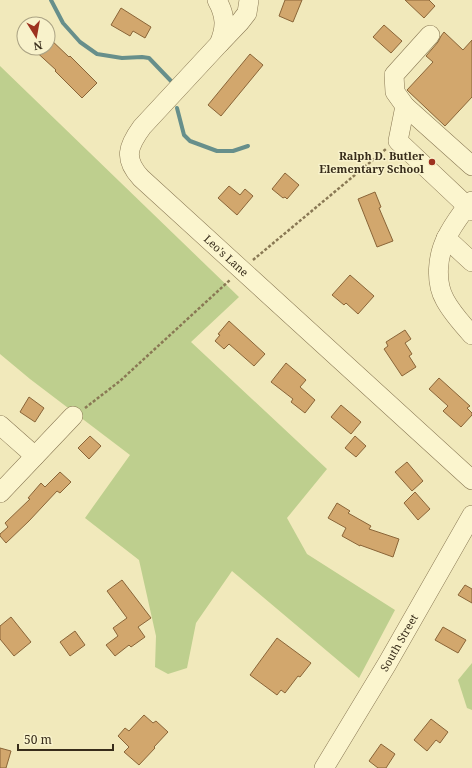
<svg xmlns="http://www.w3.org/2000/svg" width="472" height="768" font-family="'Noto Serif',serif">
  <rect width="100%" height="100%" fill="#f1e9bb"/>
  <g fill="#becf8e">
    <polygon points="0,66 239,297 191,342 327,469 287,518 307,554 395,610 359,678 232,571 196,623 187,668 168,674 155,667 156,636 139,560 85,518 130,455 30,379 0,354"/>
    <polygon points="472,663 472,710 467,708 458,680"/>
  </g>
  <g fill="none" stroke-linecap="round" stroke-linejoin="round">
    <g stroke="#678f8b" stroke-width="4">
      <polyline points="51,0 63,23 80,42 97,54 122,58 142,57 149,58 171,81"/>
      <polyline points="177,108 184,135 190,141 217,151 233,151 248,146"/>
    </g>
  </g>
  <g fill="#d2a76d" stroke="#8a6538">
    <polygon points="285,0 302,0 293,22 279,16"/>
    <polygon points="405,0 429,0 435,6 424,18"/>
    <polygon points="121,8 151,27 145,38 133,31 130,36 111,25"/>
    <polygon points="384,25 402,41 391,53 373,37"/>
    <polygon points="444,32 463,50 472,40 472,97 445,126 407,90 433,62 426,56 438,42 441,36"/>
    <polygon points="48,37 69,57 70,56 97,83 82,98 55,71 56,70 32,48 48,48"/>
    <polygon points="250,54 263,65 221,116 208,105"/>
    <polygon points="285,173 299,185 287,199 285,197 283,198 272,189"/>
    <polygon points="229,186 240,195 245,189 253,196 237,215 218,198"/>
    <polygon points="375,192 381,207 379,208 393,241 377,247 358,199"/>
    <polygon points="350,275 374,296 358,314 346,303 344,305 332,295"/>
    <polygon points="229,321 265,354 254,366 229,344 224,349 215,341 220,335 218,334"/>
    <polygon points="405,330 411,339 405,343 412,354 409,356 416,367 402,376 384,349 388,346 386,342"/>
    <polygon points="286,363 306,380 300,387 315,400 305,413 291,402 293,399 271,382"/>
    <polygon points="439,378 470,406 467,408 472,413 472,415 461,427 443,411 448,406 429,389"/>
    <polygon points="29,397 44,408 35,422 20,412"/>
    <polygon points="341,405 361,422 351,434 331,417"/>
    <polygon points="90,436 101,446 89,459 78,448"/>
    <polygon points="355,436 366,446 356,457 345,448"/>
    <polygon points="407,462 423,481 412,491 395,472"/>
    <polygon points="60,472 71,482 60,493 57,491 29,521 6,543 0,536 0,534 8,527 5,523 30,499 28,498 41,483 45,487"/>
    <polygon points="415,492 430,509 418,520 404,503"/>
    <polygon points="337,503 350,511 348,513 371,526 369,529 399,539 393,557 360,545 360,546 342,536 346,528 328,518"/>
    <polygon points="122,580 151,618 138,627 145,637 131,647 129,645 115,656 106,645 118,636 113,628 127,618 107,591"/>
    <polygon points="465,585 472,589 472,603 458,595"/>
    <polygon points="11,617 31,642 14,656 0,639 0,626"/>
    <polygon points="443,627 466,640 458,653 435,640"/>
    <polygon points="75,631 85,645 70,656 60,642"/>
    <polygon points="277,638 311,663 300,677 298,676 285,693 281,690 277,695 250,675"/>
    <polygon points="144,715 153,723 156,721 168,732 154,747 155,748 139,765 124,752 129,747 118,736 125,728 129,731"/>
    <polygon points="431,719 448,732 440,743 436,740 427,751 414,740"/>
    <polygon points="381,744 395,754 386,768 378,768 369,761"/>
    <polygon points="0,748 11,751 6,768 0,768"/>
  </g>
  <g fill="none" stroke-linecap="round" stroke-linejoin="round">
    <defs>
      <g id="minor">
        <path id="s1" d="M217,0c9,16 9,28 2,44l-77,83c-14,19 -19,32 -1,51l331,302"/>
        <polyline points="430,35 394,75 395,92 405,106 398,141 467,206 472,201"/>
        <polyline points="220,43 240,22 247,13 249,0"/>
        <polyline points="405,106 472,166"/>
        <path d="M472,211l-5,-5c-7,10 -15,20 -20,31 -10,19 -12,45 -2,63 7,13 17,24 27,35"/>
        <polyline points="446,238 472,262"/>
        <polyline points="0,425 35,456"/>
        <polyline points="0,493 73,416"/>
        <path id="s2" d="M324,768l63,-104 85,-149"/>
      </g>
    </defs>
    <use href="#minor" stroke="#897854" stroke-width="20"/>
    <g stroke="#897854" stroke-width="2.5" stroke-dasharray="3 2" stroke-linecap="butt">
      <polyline points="253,260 386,149"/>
      <polyline points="85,408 120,381 231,279"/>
    </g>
    <use href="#minor" stroke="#fbf5ce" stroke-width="19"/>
  </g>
  <circle fill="#9d321f" stroke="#f8f2cb" stroke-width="1.5" cx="432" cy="162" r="4"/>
  <g text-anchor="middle" stroke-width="3" stroke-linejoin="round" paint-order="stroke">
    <g font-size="11" font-weight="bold" fill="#372c1a" stroke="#f8f2cb" text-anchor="end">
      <text x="424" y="160">Ralph D. Butler<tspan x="424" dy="13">Elementary School</tspan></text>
    </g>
    <g font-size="11" fill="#372c1a" stroke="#f8f2cb">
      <text dy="4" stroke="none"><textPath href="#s1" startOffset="332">Leo's Lane</textPath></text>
      <text dy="4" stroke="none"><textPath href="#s2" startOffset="146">South Street</textPath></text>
    </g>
  </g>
  <g transform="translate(36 36) rotate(169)"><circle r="19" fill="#f8f2cb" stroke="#aba384"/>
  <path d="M0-3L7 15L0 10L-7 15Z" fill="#9d321f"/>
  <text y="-6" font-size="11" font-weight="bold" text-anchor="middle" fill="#372c1a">N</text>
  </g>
  <path d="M18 744v6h95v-6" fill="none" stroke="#372c1a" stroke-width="2"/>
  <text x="24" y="744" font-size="12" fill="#372c1a" stroke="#f8f2cb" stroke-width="3" paint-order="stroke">50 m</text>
</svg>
